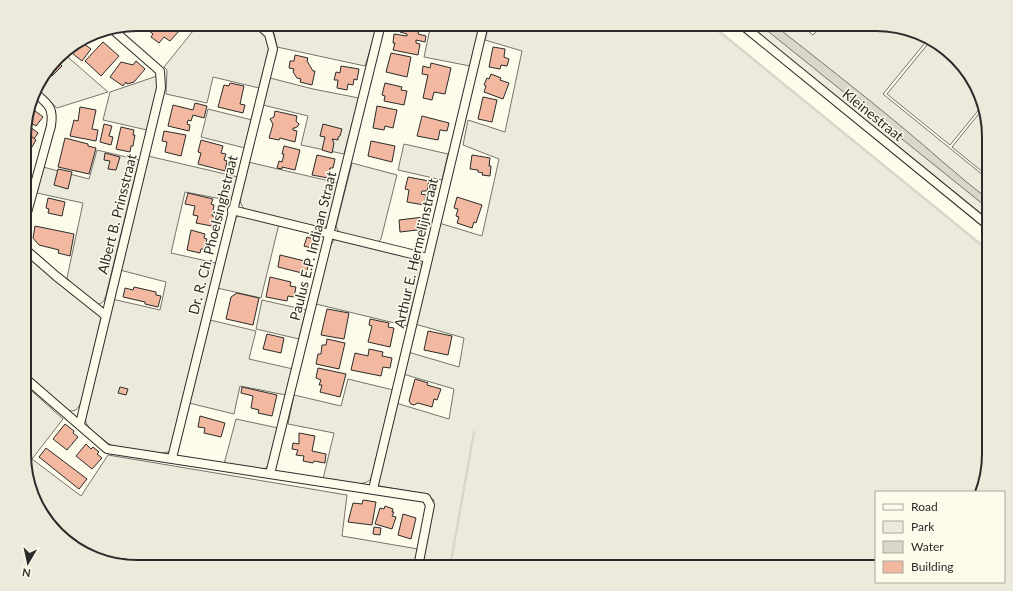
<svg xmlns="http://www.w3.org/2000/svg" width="1013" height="591" font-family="Lato,sans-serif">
  <rect width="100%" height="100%" fill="#fdfbea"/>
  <g fill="#ecebdb" stroke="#74746e">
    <path d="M184,24h69c5,4 10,8 14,13 7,11 -5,39 -8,51l-46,-11 -6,26 -41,-9 1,-24 -3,-3 29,-36z"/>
    <polygon points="263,24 378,24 365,66 277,47 274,33"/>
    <polygon points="409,24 481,24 470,66 424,57 430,29"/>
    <polygon points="489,24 528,25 528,24 710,24 989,251 989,461 979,492 876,492 876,567 422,567 434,500 425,494 379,486 377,483 396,403 449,419 454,389 403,374 408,352 459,367 464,338 415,324 439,223 482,236 499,159 463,145 468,120 505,132 522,51 485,40"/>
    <polygon points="745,24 799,24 813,35 823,24 876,24 929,38 883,94 989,180 989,224"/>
    <polygon points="932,39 970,74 981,107 950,145 887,94"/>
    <polygon points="62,52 108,92 57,108 35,89"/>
    <polygon points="157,76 159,82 147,130 103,120 110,92"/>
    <polygon points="270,78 313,89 359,98 344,154 301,145 308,116 263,105"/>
    <polygon points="208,109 252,120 245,148 201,137"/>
    <polygon points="982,110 989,129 989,177 952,147"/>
    <polygon points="404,144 448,154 442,180 398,170"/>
    <polygon points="97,150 139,160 106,295 104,301 100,304 96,304 73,285 67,278 83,203 37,193 43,167 89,179"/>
    <polygon points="148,156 238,177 232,201 185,192 171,253 216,263 172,449 168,452 162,453 118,448 109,444 91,430 86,423 85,416 112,299 160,310 166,282 120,270"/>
    <polygon points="248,162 338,183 328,225 324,228 318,229 246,210 242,206 238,196"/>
    <polygon points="352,163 397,175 381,239 378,242 342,234 338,231 336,226"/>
    <polygon points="239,215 279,224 261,298 217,288 233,221"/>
    <polygon points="339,239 416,259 421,263 422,267 407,326 316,304 329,248 334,240"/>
    <polygon points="25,252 100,315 101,318 82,402 76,410 72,411 67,410 25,374"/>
    <polygon points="262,300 306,310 299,339 256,329"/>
    <polygon points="210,320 256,331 249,359 293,369 286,395 240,386 234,414 189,403"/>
    <path d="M348,379l45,11 -22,89c-10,10 -34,2 -48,0l11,-46 -46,-9 6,-29 47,11z"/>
    <polygon points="25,385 63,419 32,459 81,496 108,455 347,495 342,536 418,549 414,567 160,567 122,559 113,561 80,552 43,517 25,469"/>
    <polygon points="236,419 278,428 269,465 264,469 259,470 224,464"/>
  </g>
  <path fill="#d8d7c9" stroke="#74746e" d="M759,24h14c43,34 87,68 129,103 29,24 57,50 87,73v9z"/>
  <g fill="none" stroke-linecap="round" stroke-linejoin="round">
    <g stroke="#d8d7c9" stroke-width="2.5">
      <polyline points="710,24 989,251"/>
      <polyline points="450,567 474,432"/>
    </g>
  </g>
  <g fill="#f2b8a0" stroke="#2b2b2b">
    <polygon points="154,24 172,24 180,30 170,41 164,37 159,43 151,37 153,34 149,31"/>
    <polygon points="401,25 419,28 418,34 426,36 425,42 416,40 416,43 420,44 418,55 393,50 395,43 393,43 394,34 407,36 407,34 400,32"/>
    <polygon points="80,41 91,49 82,61 68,50"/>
    <polygon points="103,42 119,56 101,76 85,61"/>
    <polygon points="493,47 505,49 504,57 509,59 507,66 501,65 500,69 489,67"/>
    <polygon points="391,53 411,57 407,77 386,72"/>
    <polygon points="295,55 308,58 307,61 313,71 315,71 312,85 300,82 301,79 297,78 293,72 294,69 289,68 290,61 294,61"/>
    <polygon points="56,60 62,66 52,76 47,72"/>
    <polygon points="136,61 145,69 134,82 127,84 126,82 123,86 110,77 121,62 133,65"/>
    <polygon points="431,63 451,68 445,94 434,92 432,100 423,98 428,75 422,74 423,66 430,68"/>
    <polygon points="341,66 359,69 357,80 354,79 353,85 348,84 347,90 337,88 338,80 334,80 336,72 340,73"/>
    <polygon points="491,74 501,78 500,80 509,83 503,99 484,92 486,86 484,85 487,78 489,79"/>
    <polygon points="230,83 244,86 240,104 245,105 243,113 218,107 224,85 229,86"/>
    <polygon points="385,83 402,87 401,90 407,91 404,105 384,101 385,96 382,95"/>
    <polygon points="483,97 497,100 492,122 478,119"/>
    <polygon points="195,103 207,106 204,118 193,115 191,121 188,120 187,124 190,125 189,131 168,126 173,105 193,110"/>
    <polygon points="377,106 397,110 393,128 385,126 384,130 373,128"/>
    <polygon points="30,107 43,117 36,126 33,124 30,128 25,123"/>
    <polygon points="80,107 96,110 92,129 98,130 96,141 70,136 74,120 78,121"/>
    <polygon points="275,111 297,116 296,121 299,124 298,126 295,128 293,128 293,130 297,131 295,142 280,138 279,140 269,138 273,124 270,119 274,117"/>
    <polygon points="422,116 449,123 447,131 440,130 438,140 417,136"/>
    <polygon points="25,123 38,133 34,139 25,131"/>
    <polygon points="104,124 112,126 109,136 113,137 111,145 100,142"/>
    <polygon points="323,124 342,129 340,136 338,137 338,140 332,139 334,143 332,153 322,150 325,137 320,136"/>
    <polygon points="121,127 134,130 133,135 135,135 133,146 131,146 130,152 116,149"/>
    <polygon points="25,131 36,140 32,147 30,145 25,151"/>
    <polygon points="164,131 186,135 181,156 165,152 167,142 162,141"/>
    <polygon points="65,138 88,144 88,146 96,148 89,174 58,167"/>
    <polygon points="201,140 223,146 221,153 226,154 224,160 227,161 225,171 198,164 201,153 198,152"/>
    <polygon points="371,141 395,146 392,162 368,156"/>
    <polygon points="284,146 300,150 295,170 282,167 282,169 277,168 279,161 282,162 284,154 282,154"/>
    <polygon points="105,153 120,157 116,170 108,169 110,161 104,160"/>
    <polygon points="317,155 335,159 333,168 330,168 328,178 312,175"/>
    <polygon points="472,155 490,158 489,166 491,166 490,176 482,175 483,173 478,172 478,170 470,169"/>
    <polygon points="58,169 72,172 68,189 54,185"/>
    <polygon points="408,177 429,181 427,191 422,191 421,194 426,195 424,205 407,202 409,190 405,189"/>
    <polygon points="188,193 213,199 211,204 214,205 212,216 219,217 217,227 196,223 198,216 193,215 195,206 185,204"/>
    <polygon points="457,197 482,205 476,223 474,222 472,228 457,223 459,217 456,216 458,209 454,208"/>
    <polygon points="48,198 65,202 62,216 48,213 49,209 46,208"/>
    <polygon points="424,217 426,229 400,232 399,220"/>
    <polygon points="35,226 74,234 70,256 58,253 59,250 39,245 33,238"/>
    <polygon points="191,230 205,234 204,238 207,239 204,249 201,249 200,253 187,250"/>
    <polygon points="307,237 317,240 315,249 304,246"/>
    <polygon points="280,255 309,262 306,274 278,267"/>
    <polygon points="270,277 291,282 290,286 296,287 294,297 288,296 287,301 266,297"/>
    <polygon points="134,287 156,292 156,295 161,296 158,307 145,304 145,302 123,297 125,288 133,290"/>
    <polygon points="237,293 259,298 253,325 226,319 231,297"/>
    <polygon points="327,309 349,313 344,339 321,335"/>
    <polygon points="370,319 389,323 388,327 394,328 390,347 368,342 372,326 369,325"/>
    <polygon points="428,331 452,336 448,355 424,350"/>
    <polygon points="267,334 284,338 281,353 263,349"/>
    <polygon points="327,339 345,343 339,369 316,364 318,354 321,354 322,345 326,345"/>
    <polygon points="369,349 383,352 382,356 392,358 390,368 383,367 381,376 351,370 355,353 368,356"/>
    <polygon points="318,368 346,374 340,397 320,392 322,385 319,385 321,380 316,378"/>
    <polygon points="415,379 428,383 427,385 441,389 437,400 434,399 432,407 418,403 414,405 411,404 409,401"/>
    <polygon points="120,387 128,389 126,395 118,393"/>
    <polygon points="242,387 277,395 272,416 258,413 259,410 251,408 253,396 241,393"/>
    <polygon points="200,416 225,423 221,437 204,433 205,428 198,427"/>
    <polygon points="65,424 74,431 73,433 78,437 67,450 53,439"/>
    <polygon points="299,433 315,436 312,451 326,454 325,463 314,461 313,463 303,461 304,456 296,455 298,450 292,449 293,443 299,444"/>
    <polygon points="86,444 91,449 93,447 99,452 97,454 102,458 92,469 76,456"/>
    <polygon points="46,448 87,479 79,489 39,457"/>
    <polygon points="363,500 376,502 372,525 348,522 353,503 362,504"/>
    <polygon points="385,506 393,509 392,512 394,512 392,516 396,517 392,529 375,524 380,508 384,509"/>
    <polygon points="403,514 416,518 411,539 398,535"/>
    <polygon points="374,527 381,528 380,535 373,534"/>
  </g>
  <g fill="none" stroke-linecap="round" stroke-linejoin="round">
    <defs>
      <g id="street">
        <polyline points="741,24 989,226"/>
        <polyline points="232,210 428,258"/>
        <path d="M25,220l26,-94c3,-19 -3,-22 -17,-34"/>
        <polyline points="25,249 56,276 105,315"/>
        <polyline points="25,378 107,449 426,498 430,505 418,567"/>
        <polyline points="80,424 161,88 160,71 112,29"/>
        <polyline points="172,458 273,49 269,34 258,24"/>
        <polyline points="270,474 381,24"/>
        <polyline points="373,489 484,24"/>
        <polyline points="122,563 146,567"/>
      </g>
    </defs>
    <use href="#street" stroke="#2b2b2b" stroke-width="10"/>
    <use href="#street" stroke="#fdfbea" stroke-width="8"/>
  </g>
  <g text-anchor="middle" stroke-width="3" stroke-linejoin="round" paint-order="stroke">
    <g font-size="14" fill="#2b2b2b" stroke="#fdfbea">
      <text transform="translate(873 115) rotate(39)" y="5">Kleinestraat</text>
      <text transform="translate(117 214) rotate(-76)" y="5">Albert B. Prinsstraat</text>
      <text transform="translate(213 235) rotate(-76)" y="5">Dr. R. Ch. Phoelsinghstraat</text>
      <text transform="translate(313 246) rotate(-76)" y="5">Paulus E.P. Indiaan Straat</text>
      <text transform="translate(416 253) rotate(-77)" y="5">Arthur E. Hermelijnstraat</text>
    </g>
  </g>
  <path d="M0 0H1013V591H0ZM137 31H876A106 106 0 0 1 982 137V454A106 106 0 0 1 876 560H137A106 106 0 0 1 31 454V137A106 106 0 0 1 137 31Z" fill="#eceadb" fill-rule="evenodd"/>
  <path fill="none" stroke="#2b2b2b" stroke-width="2" d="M137 31H876A106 106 0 0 1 982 137V454A106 106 0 0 1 876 560H137A106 106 0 0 1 31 454V137A106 106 0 0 1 137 31Z"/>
  <rect x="875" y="491" width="130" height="92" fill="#fdfbea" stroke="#a9a89e"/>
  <rect x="883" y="504" width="20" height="6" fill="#fdfbea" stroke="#a9a89e"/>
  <text x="911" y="511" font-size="12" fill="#2b2b2b">Road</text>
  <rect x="883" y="521" width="20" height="12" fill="#ecebdb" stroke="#a9a89e"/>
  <text x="911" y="531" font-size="12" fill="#2b2b2b">Park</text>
  <rect x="883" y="541" width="20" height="12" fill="#d8d7c9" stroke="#a9a89e"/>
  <text x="911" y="551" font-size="12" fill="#2b2b2b">Water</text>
  <rect x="883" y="561" width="20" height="12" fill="#f2b8a0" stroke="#a9a89e"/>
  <text x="911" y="571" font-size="12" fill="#2b2b2b">Building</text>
  <g transform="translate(28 563) rotate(189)" stroke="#fdfbea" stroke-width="3" paint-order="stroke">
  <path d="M0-3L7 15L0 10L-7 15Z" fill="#2b2b2b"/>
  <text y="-6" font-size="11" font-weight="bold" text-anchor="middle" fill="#2b2b2b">N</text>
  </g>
</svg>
